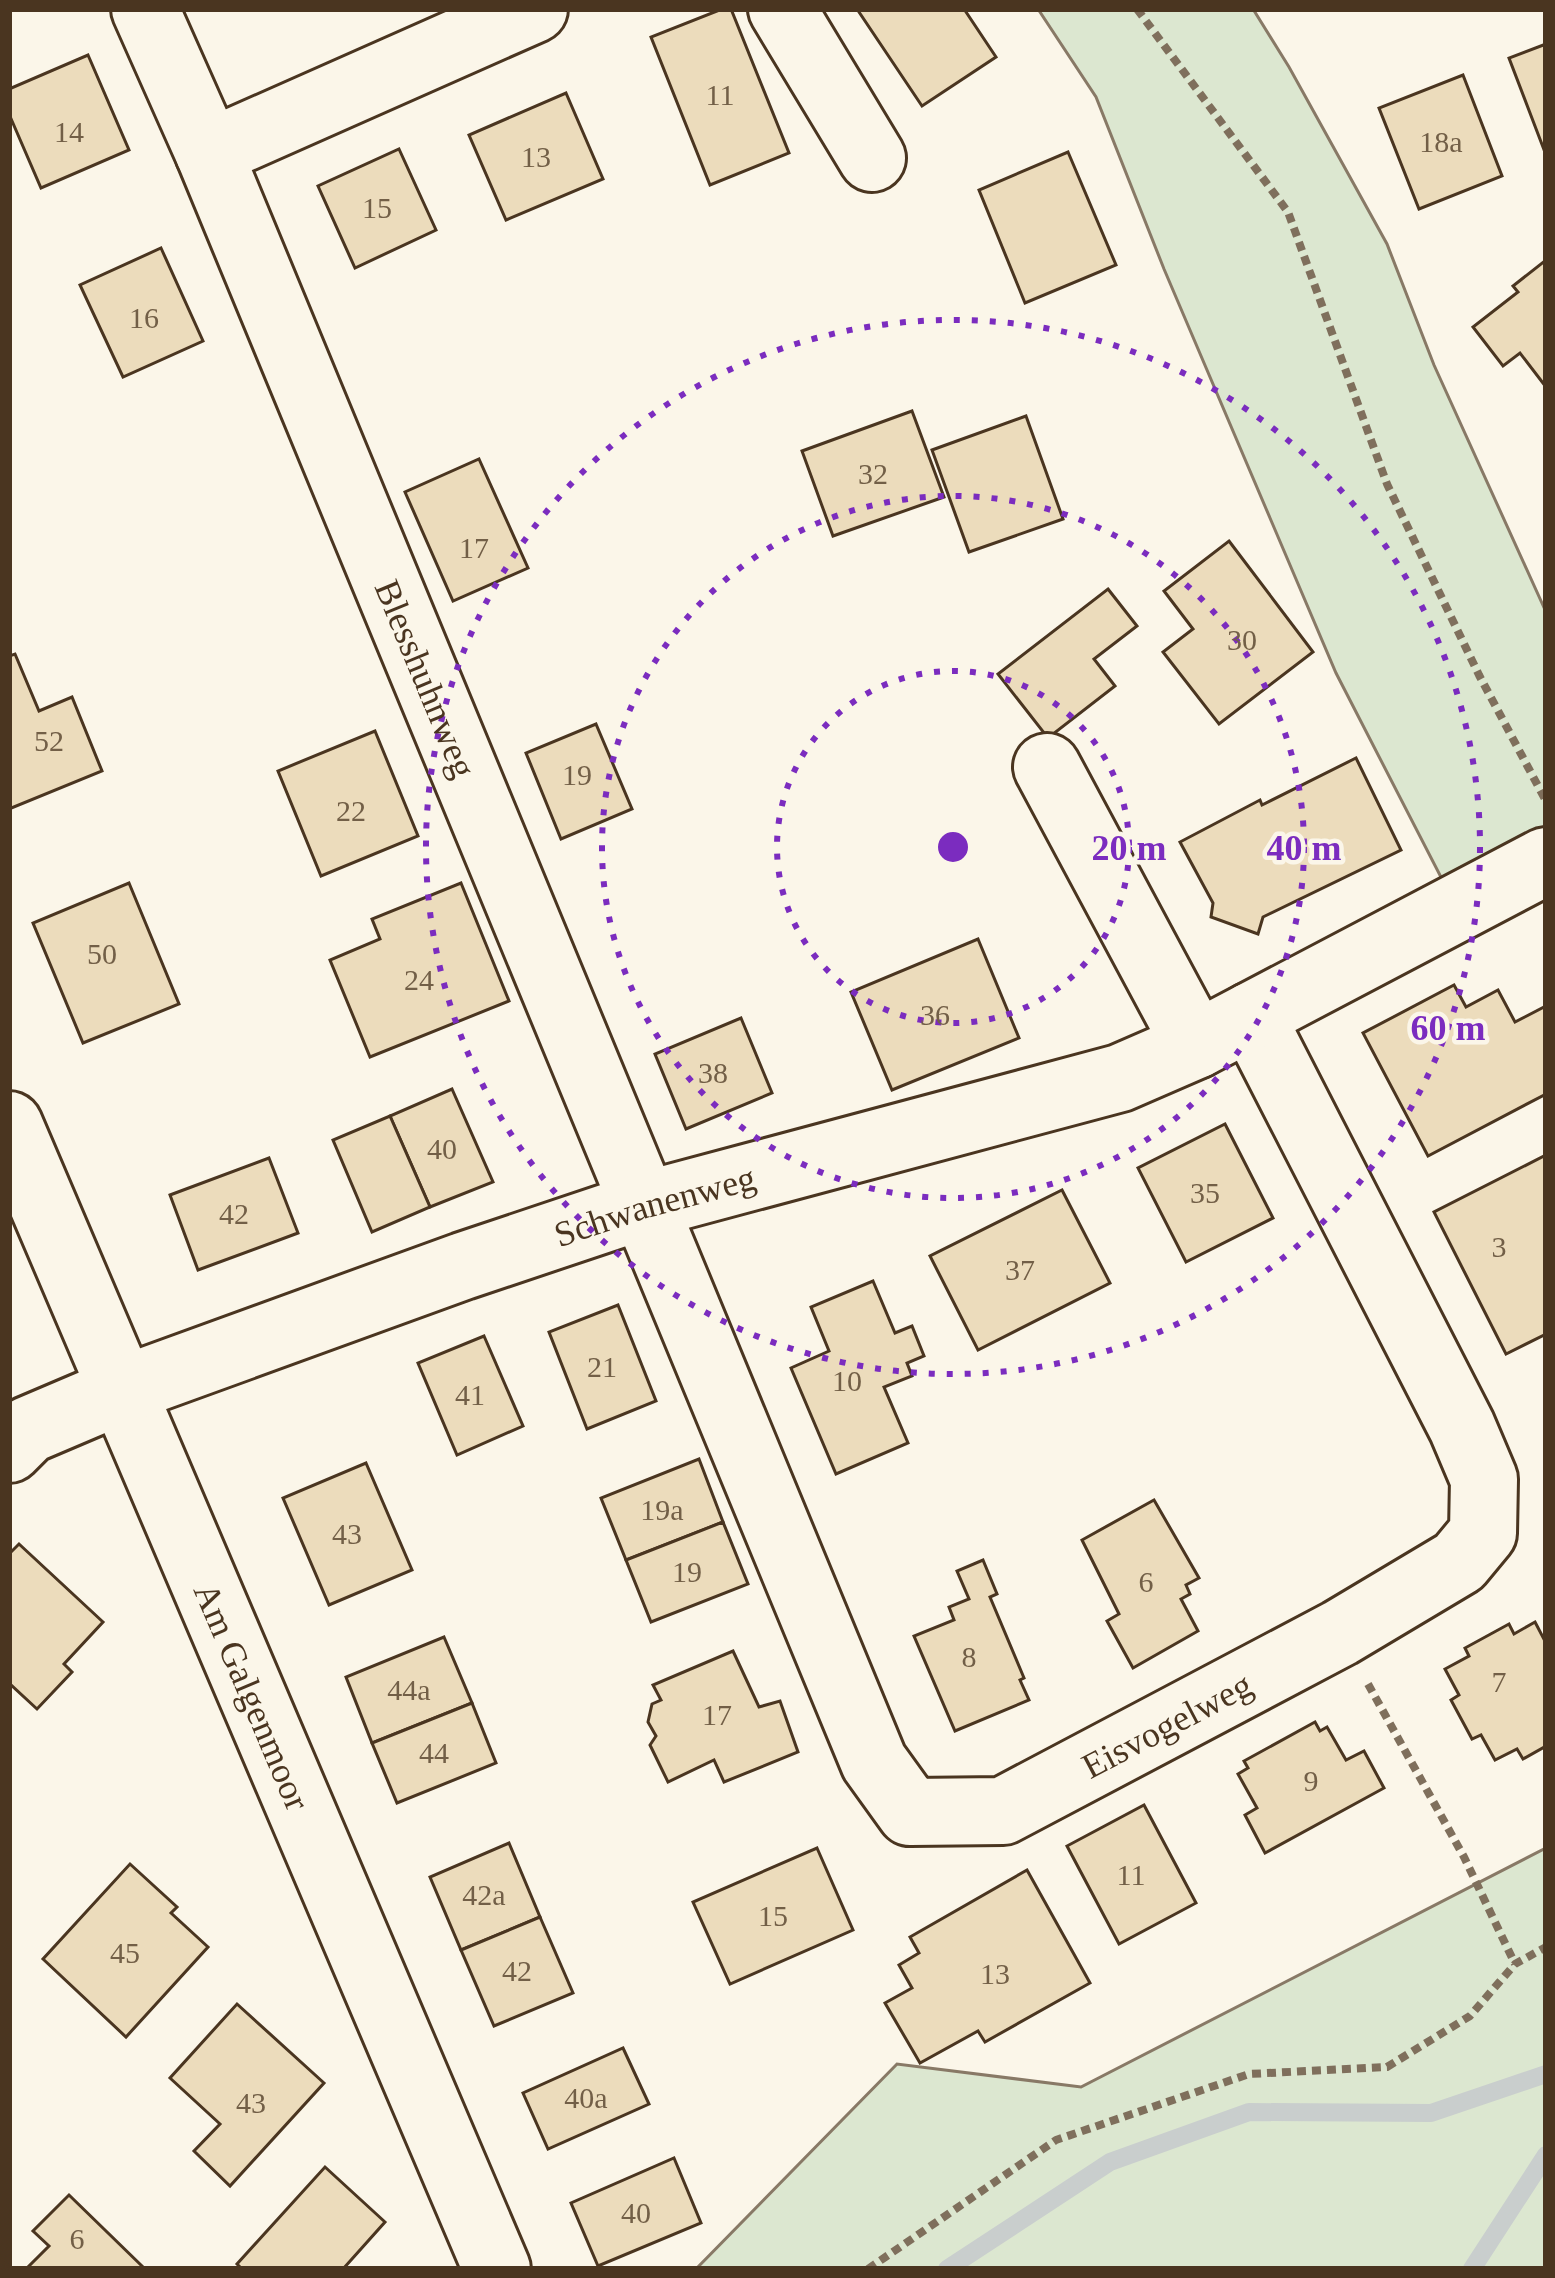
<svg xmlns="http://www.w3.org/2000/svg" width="1555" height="2278" font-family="Georgia,serif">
  <rect width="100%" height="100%" fill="#fbf6e9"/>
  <g fill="#dce7d0" stroke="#887966" stroke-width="3">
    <polygon points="1038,9 1253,9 1289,67 1387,244 1434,365 1546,612 1546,832 1445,885 1336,673 1164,269 1096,97"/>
    <polygon points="1546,1848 1546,2269 696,2269 897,2064 1081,2087"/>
  </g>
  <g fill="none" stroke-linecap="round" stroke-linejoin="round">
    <g stroke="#c9cecd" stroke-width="18">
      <polyline points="947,2269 1110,2162 1249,2112 1431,2113 1546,2074"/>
      <polyline points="1472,2269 1546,2155"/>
    </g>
  </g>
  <g fill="#ecdcbc" stroke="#4a3520" stroke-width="3">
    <polygon points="722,9 731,9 789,153 710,185 651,37"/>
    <polygon points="857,9 964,9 996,57 922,106"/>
    <polygon points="1546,44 1546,155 1509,58"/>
    <polygon points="88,55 129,150 41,188 9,114 9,89"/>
    <polygon points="1463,75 1502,176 1419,209 1379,108"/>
    <polygon points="566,93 603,179 506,220 469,135"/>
    <polygon points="399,149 436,230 355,268 318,186"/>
    <polygon points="1068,152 1116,265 1025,303 979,190"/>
    <polygon points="161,248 203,341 123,377 80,285"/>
    <polygon points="1546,260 1546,387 1520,353 1503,366 1473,327 1518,292 1513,286"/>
    <polygon points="912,411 944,497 833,536 802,451"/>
    <polygon points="1026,416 1063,519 969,552 932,450"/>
    <polygon points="479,459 528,568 453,601 405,492"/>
    <polygon points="1229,541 1313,652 1219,724 1163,652 1193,629 1164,591"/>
    <polygon points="1108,589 1137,626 1094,659 1115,686 1048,738 998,674"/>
    <polygon points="15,654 39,711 72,697 102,771 9,809 9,656"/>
    <polygon points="596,724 632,809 561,839 526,753"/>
    <polygon points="375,731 418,836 321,876 278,771"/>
    <polygon points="1356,758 1401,850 1263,917 1258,934 1211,917 1213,903 1180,842 1260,800 1262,805"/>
    <polygon points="129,883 179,1004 83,1043 33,923"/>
    <polygon points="461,883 509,1001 370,1057 330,960 380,939 372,919"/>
    <polygon points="978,939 1019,1038 892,1090 851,992"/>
    <polygon points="1454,985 1466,1007 1498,990 1515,1022 1546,1006 1546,1094 1428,1156 1363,1033"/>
    <polygon points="741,1018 772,1093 686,1129 655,1054"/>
    <polygon points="452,1089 493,1182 430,1207 390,1116"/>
    <polygon points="390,1116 430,1207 372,1232 333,1140"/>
    <polygon points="1225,1124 1273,1218 1186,1262 1138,1168"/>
    <polygon points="1546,1155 1546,1334 1506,1354 1434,1212"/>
    <polygon points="269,1158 298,1233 198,1270 170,1195"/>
    <polygon points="1062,1190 1110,1283 978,1350 930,1256"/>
    <polygon points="873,1281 895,1333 912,1326 924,1356 907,1363 912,1376 884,1387 908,1443 836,1474 791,1368 829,1351 811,1307"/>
    <polygon points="618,1305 656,1401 587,1429 549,1332"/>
    <polygon points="484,1336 523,1426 457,1455 418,1363"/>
    <polygon points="699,1459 723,1522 626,1560 601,1498"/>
    <polygon points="366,1463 412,1570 329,1605 283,1498"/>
    <polygon points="1154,1500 1199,1578 1186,1585 1190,1594 1181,1599 1198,1631 1133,1668 1107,1621 1119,1614 1082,1540"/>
    <polygon points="723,1522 748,1584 651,1622 626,1560"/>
    <polygon points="19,1544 103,1622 64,1664 72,1672 37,1709 9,1683 9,1554"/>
    <polygon points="983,1560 997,1594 990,1597 1024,1678 1020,1680 1029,1700 955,1731 914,1636 954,1620 949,1607 969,1599 957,1571"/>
    <polygon points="1535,1622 1546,1643 1546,1746 1523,1759 1517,1749 1495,1760 1481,1735 1472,1739 1451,1700 1459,1695 1445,1669 1469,1656 1465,1648 1509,1624 1514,1634"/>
    <polygon points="444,1637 472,1703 372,1743 346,1677"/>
    <polygon points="733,1651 759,1707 780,1701 798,1752 724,1782 714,1760 668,1782 650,1745 656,1736 648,1722 652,1704 661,1700 653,1685"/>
    <polygon points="472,1703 496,1763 397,1803 372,1743"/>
    <polygon points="1315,1722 1320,1731 1327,1727 1346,1760 1364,1751 1384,1788 1265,1853 1245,1815 1257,1808 1238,1774 1248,1768 1244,1761"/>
    <polygon points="1144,1805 1196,1903 1119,1944 1067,1846"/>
    <polygon points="509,1843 540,1917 461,1950 430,1877"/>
    <polygon points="817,1848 853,1930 730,1984 693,1902"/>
    <polygon points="130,1864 177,1907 171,1913 208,1947 126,2037 43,1959"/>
    <polygon points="1027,1870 1090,1983 985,2042 978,2031 920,2063 885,2003 912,1988 899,1965 919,1953 910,1937"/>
    <polygon points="540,1917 573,1993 494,2026 461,1950"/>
    <polygon points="237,2004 324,2083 230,2186 194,2151 220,2124 170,2078"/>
    <polygon points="623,2048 649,2104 548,2149 523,2093"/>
    <polygon points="674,2158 701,2223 598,2266 571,2203"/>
    <polygon points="325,2167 385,2222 343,2269 242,2269 237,2264"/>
    <polygon points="69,2195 144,2268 143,2269 26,2269 49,2246 33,2231"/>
  </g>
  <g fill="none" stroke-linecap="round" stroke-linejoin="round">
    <defs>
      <g id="minor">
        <polyline points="145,9 209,153"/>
        <path id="s1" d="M534,9l-325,144 665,1609 36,50 93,-1 337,-178 119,-71 24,-29 1,-54 -22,-52 -211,-411"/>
        <polyline points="782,9 872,158"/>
        <polyline points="1047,767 1196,1045"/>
        <path id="s2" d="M9,1125l488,1144"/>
        <path id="s3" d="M9,1449l19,-19 94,-40 341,-124 179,-60 478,-128 76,-33 350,-184"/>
      </g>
    </defs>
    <use href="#minor" stroke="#4a3520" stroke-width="72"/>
    <g stroke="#7f6f5c" stroke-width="8" stroke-dasharray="9 6" stroke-linecap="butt">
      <polyline points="1137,9 1288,212 1387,484 1479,675 1546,801"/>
      <polyline points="1368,1684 1464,1857 1515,1964"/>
      <polyline points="868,2269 1056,2140 1249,2074 1387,2067 1470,2016 1515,1964 1546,1947"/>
    </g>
    <use href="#minor" stroke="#fbf6e9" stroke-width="66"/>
  </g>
  <g fill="none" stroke="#7b2cbf" stroke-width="6" stroke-dasharray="6 12">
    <circle cx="953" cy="847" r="176"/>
    <circle cx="953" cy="847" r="351"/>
    <circle cx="953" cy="847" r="527"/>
  </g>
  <g text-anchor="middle" stroke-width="9" stroke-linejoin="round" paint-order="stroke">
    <g font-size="30" fill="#725f47">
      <text x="720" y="105">11</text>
      <text x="69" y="142">14</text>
      <text x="1441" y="152">18a</text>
      <text x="536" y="167">13</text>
      <text x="377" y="218">15</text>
      <text x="144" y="328">16</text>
      <text x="873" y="484">32</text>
      <text x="474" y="558">17</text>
      <text x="1242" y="650">30</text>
      <text x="49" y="751">52</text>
      <text x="577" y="785">19</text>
      <text x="351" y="821">22</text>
      <text x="102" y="964">50</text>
      <text x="419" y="990">24</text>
      <text x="935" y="1025">36</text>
      <text x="713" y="1083">38</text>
      <text x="442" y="1159">40</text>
      <text x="1205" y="1203">35</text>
      <text x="234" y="1224">42</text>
      <text x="1499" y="1257">3</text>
      <text x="1020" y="1280">37</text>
      <text x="602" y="1377">21</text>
      <text x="847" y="1391">10</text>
      <text x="470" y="1405">41</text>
      <text x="662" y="1520">19a</text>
      <text x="347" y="1544">43</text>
      <text x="687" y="1582">19</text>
      <text x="1146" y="1592">6</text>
      <text x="969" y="1667">8</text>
      <text x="1499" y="1692">7</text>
      <text x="409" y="1700">44a</text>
      <text x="717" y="1725">17</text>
      <text x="434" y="1763">44</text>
      <text x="1311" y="1791">9</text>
      <text x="1131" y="1885">11</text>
      <text x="484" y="1905">42a</text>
      <text x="773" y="1926">15</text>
      <text x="125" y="1963">45</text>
      <text x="517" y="1981">42</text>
      <text x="995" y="1984">13</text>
      <text x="586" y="2108">40a</text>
      <text x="251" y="2113">43</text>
      <text x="636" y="2223">40</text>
      <text x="77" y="2249">6</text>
    </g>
    <g font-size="36" fill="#4a3520" stroke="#fbf6e9">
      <text dy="13" stroke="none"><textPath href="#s1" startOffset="924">Blesshuhnweg</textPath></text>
      <text dy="13" stroke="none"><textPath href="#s3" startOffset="693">Schwanenweg</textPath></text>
      <text dy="13" stroke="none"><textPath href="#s2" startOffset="621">Am Galgenmoor</textPath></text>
      <text dy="13" stroke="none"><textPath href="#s1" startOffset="2436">Eisvogelweg</textPath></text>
    </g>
  </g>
  <circle cx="953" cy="847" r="18" fill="#7b2cbf" stroke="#fbf6e9" stroke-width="6"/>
  <g font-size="36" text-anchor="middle" font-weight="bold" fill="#7b2cbf" stroke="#fbf6e9" stroke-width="9" stroke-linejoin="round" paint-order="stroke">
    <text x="1129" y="860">20 m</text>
    <text x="1304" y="860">40 m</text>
    <text x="1448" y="1040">60 m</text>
  </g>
  <rect width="1555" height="2278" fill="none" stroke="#4a3520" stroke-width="24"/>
</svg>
